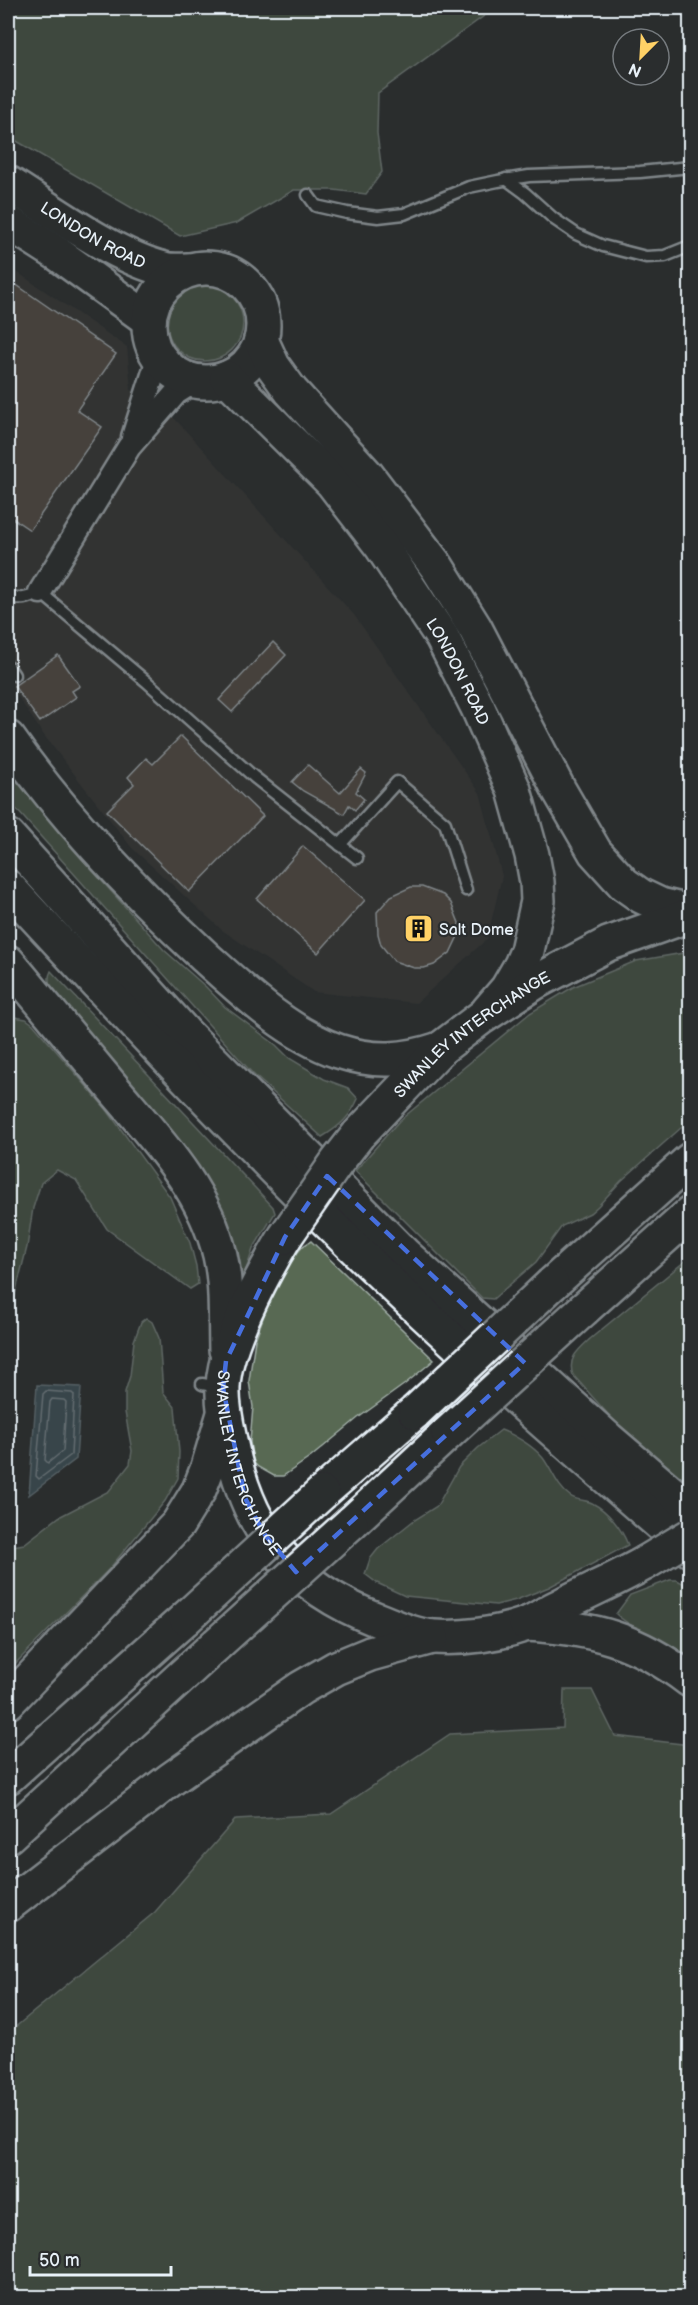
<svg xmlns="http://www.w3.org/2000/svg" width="698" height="2305" font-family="'Balsamiq Sans',sans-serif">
  <rect width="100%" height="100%" fill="#2a2d2e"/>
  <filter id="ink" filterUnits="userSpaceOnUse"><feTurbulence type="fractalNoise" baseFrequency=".0167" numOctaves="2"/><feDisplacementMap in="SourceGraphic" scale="12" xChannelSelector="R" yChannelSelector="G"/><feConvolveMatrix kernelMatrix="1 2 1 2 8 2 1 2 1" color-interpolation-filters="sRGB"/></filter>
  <g filter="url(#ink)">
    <polygon fill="#3d3a38" points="8,266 127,347 131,390 175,419 354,615 480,793 502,876 487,939 416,1003 314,992 222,930 132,848 43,734 8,682"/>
    <g fill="#586953" stroke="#a0ada6" stroke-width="1.5">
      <polygon points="8,8 495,8 378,93 377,133 382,172 366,194 334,190 294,190 237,223 180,236 8,136"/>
      <circle cx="205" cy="323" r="38"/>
      <path d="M8,767l65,82 91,101 42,37 19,20 51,38 13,13 35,21 24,9 10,11c-8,18 -19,28 -36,38l-69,-63 -245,-274z"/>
      <polygon points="690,952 690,1120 621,1181 598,1206 590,1213 562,1226 536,1262 493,1299 482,1298 355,1171 399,1121 530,1013 573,987 636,961"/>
      <path d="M51,971l222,236 2,6 -22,36 -8,24 -7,1 -179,-275c-6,-9 -14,-17 -8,-28z"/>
      <polygon points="8,1016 26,1019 33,1024 107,1110 170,1197 190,1243 196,1266 198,1284 190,1289 107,1229 76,1180 57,1170 41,1183 33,1208 27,1247 8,1322"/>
      <polygon points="311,1241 434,1360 405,1384 358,1418 311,1457 283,1476 274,1476 258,1467 253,1462 250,1442 253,1407 249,1381 255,1340 272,1293 288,1264 303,1246"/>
      <path d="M690,1257v233l-67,-59 -50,-56c-6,-16 5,-25 17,-36z"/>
      <polygon points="146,1318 152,1322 159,1338 163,1392 175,1407 179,1452 178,1478 165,1501 110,1568 8,1671 8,1545 13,1546 24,1544 59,1517 109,1491 130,1464 132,1451 125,1412 125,1392 130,1376 134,1341 141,1322"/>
      <path d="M501,1430c14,5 32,16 42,28 9,12 14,29 27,38 7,5 16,4 22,7 16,8 30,26 36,42l-79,42 -33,13 -20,5 -91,-9 -28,-13 -12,-9 5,-15 8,-10 35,-28 24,-15 22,-39 19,-19z"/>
      <path d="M670,1580h7l13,7v72c-21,-16 -58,-29 -74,-45l14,-19z"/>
      <polygon points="564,1690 592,1690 615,1736 690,1745 690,2297 8,2297 8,2033 155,1912 236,1819 331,1814 450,1734 563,1728"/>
    </g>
    <polygon fill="#4a636e" stroke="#899ca5" stroke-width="1.5" points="37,1385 81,1387 76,1459 29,1495"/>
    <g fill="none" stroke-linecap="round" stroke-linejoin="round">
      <g stroke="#a9b8c1" stroke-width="1.5">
        <polygon points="46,1391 72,1393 74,1395 71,1455 39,1479 36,1476 43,1394"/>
        <polygon points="52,1399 64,1400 66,1402 63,1451 48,1463 45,1460 50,1402"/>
      </g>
    </g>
    <g fill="#685a4f" stroke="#e8f1f8" stroke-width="1.5">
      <polygon points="8,279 116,354 77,410 102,427 30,530 8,515"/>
      <polygon points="273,642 286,655 232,712 219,700"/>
      <polygon points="58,655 80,686 72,691 76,697 40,722 14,686"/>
      <polygon points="181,736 263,816 189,892 107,811 134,784 128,777 146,758 153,764"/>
      <polygon points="308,765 340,793 361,769 366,773 356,792 364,799 355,810 349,805 344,814 303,791 292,782"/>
      <polygon points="303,846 365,900 318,953 257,899"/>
      <polygon points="411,887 422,887 443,895 451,903 459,923 459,934 450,953 434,965 424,968 414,968 394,961 381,945 378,934 377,912 391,896"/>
    </g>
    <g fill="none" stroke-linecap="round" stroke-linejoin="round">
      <defs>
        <g id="lane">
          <polyline points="506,179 525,193 554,219 576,234 603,246 646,257 665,256 690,246"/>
          <polyline points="308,195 316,206 347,213 378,217 404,214 469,187 498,181 529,176 640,172 690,167"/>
          <path d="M8,595c11,6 21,3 32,-3l107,90 107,95 103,81"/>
          <polyline points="8,666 14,675"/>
          <polyline points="340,845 397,782 445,823 466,890"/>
          <polyline points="202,1384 219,1387"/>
        </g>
        <g id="street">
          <polyline points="133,437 159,356"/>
          <polyline points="40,592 129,447 176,393 195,381"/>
        </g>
        <g id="primary">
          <path id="s1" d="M8,183c45,28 105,73 156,86 7,2 16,1 23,1"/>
          <polyline points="8,222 58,254 149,320"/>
          <circle cx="206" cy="325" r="57"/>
          <polyline points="261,340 273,366 291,391 367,475 437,567 475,628 559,790 595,852 624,884 641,896 660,905 690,912"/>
          <path id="s2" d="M227,378l105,104 50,65 60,90 36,71 36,82 18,65 5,27 1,19 -11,50 -6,14 -14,24 -19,22"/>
        </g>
        <g id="highway">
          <path d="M8,738c56,80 125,152 197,219 39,35 83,77 133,94 37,12 66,10 102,-2"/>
          <polyline points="8,836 184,1032 405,1255 608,1439 690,1509"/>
          <path d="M8,887c118,128 236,255 362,376 103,99 212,193 320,287"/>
          <path d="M8,962c35,42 70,84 105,126 42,50 91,100 107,167 7,30 5,64 6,95"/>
          <path id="s3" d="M358,1135l82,-86 42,-32 52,-34 74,-39 82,-29"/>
          <path id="s4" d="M285,1237c-22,37 -61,108 -62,150 -1,20 4,39 8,58 18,89 62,142 147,175 18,7 37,16 56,17 29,2 63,-3 90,-12 12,-4 24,-14 36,-19 28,-15 57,-27 85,-43"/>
          <polyline points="552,1284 690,1160"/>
          <polyline points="584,1309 690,1214"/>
          <polyline points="322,1493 415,1412"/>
          <polyline points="351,1523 448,1433"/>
          <path d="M526,1624c68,4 110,15 164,56"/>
          <polyline points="8,1702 178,1524 199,1490 208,1467 223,1417"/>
          <polyline points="8,1777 186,1618"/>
          <polyline points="8,1836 217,1644"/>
          <polyline points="8,1905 170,1780 301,1688 336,1668 370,1654 432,1637"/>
        </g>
      </defs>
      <use href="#lane" stroke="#e8f1f8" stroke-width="15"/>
      <use href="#street" stroke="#e8f1f8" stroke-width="27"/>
      <use href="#primary" stroke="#e8f1f8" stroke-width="38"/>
      <use href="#highway" stroke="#e8f1f8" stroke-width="38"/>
      <use href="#lane" stroke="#2a2d2e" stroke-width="10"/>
      <use href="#street" stroke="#2a2d2e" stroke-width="22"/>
      <use href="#primary" stroke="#2a2d2e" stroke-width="33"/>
      <use href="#highway" stroke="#2a2d2e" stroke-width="33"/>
      <defs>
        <g id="highway-bridge">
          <polyline points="285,1237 337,1162 358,1135"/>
          <polyline points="415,1412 552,1284"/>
          <polyline points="448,1433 584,1309"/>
          <polyline points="645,1563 690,1536"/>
          <polyline points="186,1618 322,1493"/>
          <polyline points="217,1644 351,1523"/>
        </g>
      </defs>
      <use href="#highway-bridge" stroke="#e8f1f8" stroke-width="38" stroke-linecap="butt"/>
      <use href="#highway-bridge" stroke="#2a2d2e" stroke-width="33"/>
    </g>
  </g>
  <path d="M0 0H698V2305H0ZM327,1176l198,187 -229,209 -31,-37 -20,-37 -22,-110 3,-27 59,-124z" fill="#2a2d2e" fill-opacity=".55" fill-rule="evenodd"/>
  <path fill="none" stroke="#466fde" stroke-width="4.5" stroke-dasharray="12 8" stroke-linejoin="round" d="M327,1176l198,187 -229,209 -31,-37 -20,-37 -22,-110 3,-27 59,-124z"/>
  <defs>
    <symbol id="building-square" viewBox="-11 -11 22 22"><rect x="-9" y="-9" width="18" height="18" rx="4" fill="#ffd166" stroke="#2a2d2e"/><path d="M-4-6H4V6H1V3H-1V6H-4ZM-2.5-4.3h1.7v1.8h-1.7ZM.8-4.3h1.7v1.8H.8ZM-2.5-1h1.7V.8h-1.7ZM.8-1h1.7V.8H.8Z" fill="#111"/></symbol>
  </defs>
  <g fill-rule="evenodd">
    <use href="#building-square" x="402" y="912" width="33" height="33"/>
  </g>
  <g text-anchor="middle" stroke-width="4.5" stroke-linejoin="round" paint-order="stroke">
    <g font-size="16" fill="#e8f1f8" stroke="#2a2d2e">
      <text dy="6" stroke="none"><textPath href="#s1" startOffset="100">LONDON ROAD</textPath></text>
      <text dy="6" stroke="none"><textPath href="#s2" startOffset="376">LONDON ROAD</textPath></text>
      <text dy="6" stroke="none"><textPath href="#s3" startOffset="153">SWANLEY INTERCHANGE</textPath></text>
      <text dy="6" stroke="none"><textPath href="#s4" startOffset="244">SWANLEY INTERCHANGE</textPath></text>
    </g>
    <g font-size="16" fill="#e8f1f8" stroke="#2a2d2e" text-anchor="start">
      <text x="439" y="935">Salt Dome</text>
    </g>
  </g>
  <rect width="698" height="2305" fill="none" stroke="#2a2d2e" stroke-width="30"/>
  <rect x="15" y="15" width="668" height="2275" fill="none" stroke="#e8f1f8" stroke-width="2" filter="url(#ink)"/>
  <g transform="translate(641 57) rotate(204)"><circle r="28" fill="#2a2d2e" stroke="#767b7f" stroke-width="1.5"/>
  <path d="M0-4.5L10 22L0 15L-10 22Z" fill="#ffd166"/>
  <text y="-9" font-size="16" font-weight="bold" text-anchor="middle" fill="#e8f1f8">N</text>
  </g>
  <path d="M30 2266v9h141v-9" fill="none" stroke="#e8f1f8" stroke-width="3"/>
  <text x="39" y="2266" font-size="18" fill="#e8f1f8" stroke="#2a2d2e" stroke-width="4.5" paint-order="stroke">50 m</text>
</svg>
